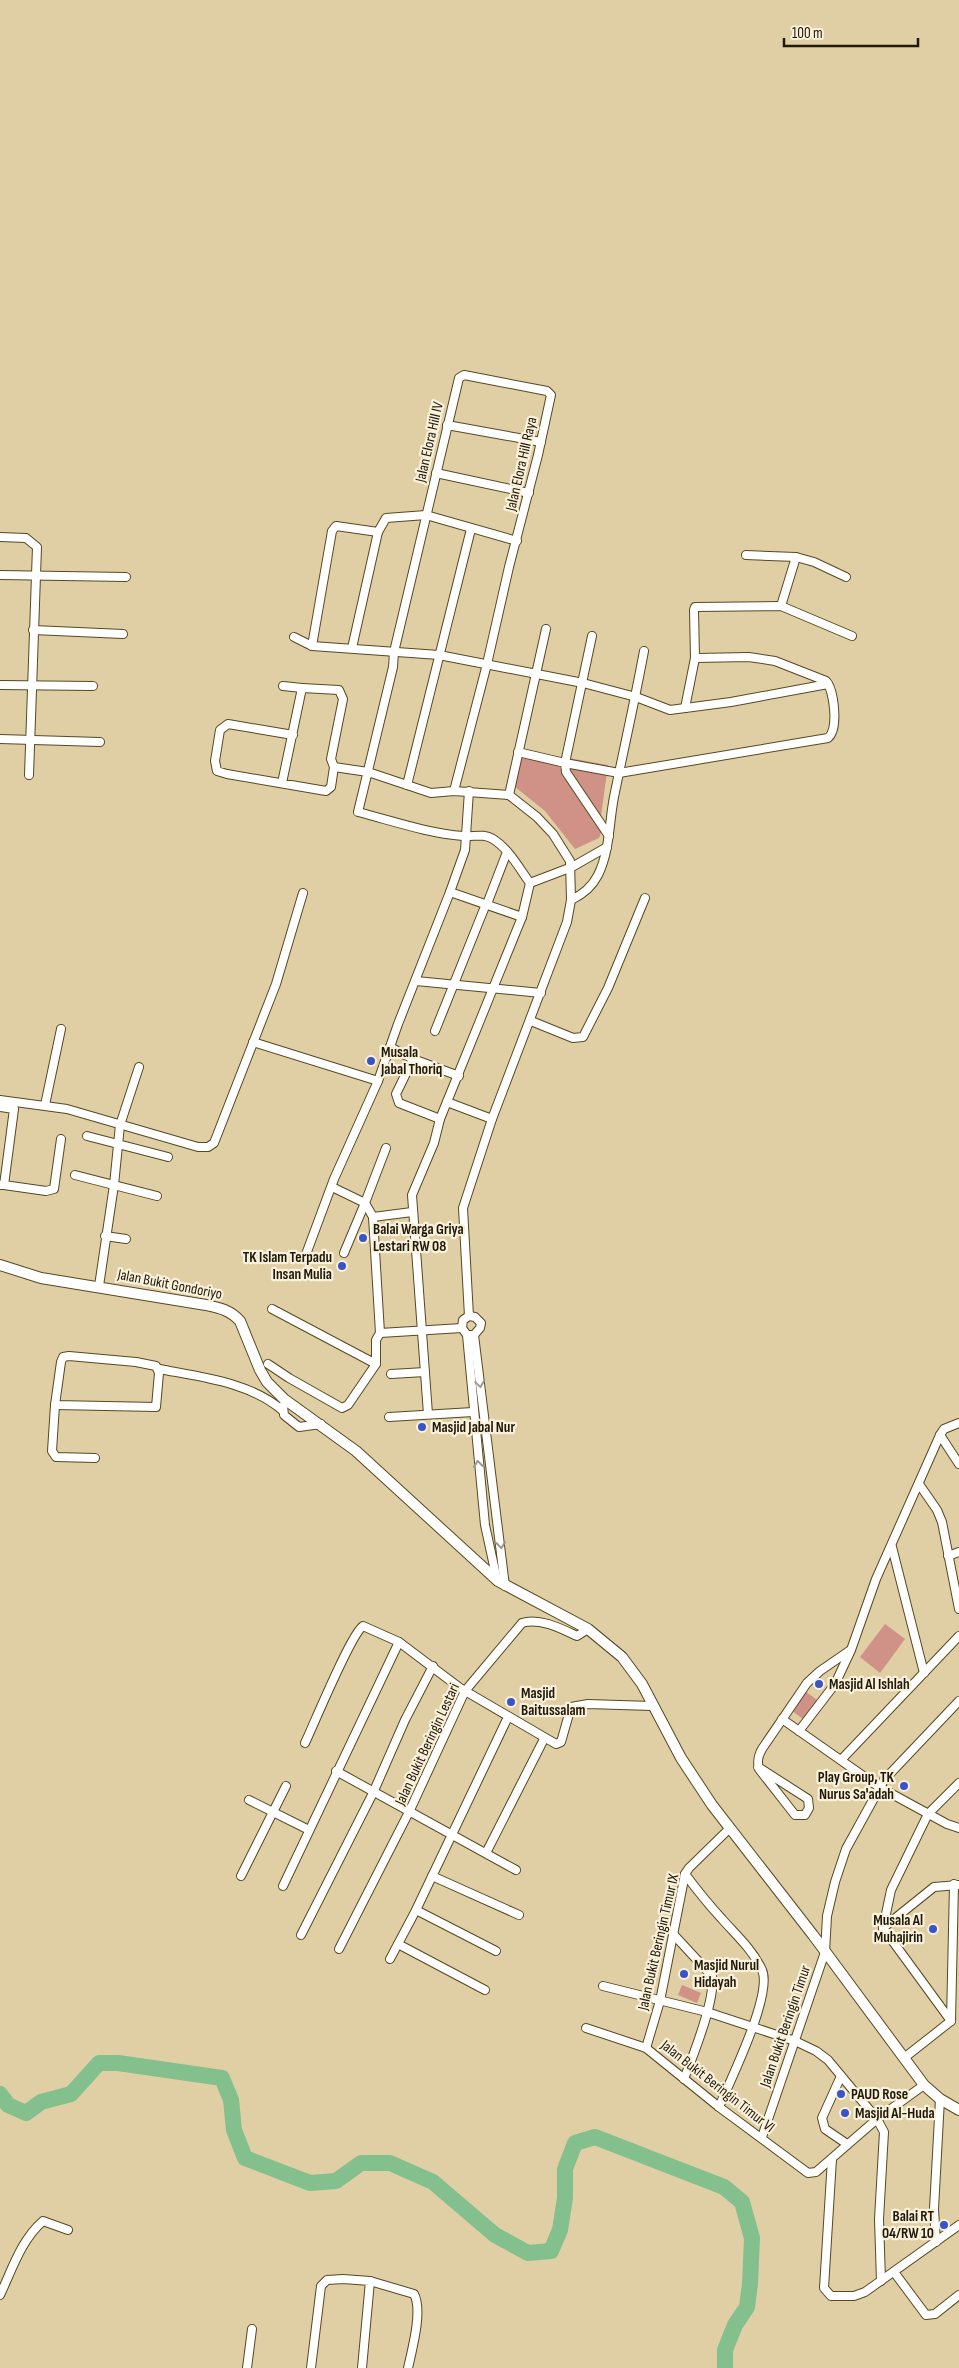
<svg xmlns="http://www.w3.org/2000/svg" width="959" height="2368" font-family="'Sofia Sans Condensed',sans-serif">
  <rect width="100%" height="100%" fill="#e0cfa4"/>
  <g fill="#d09187">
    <polygon points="521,750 552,756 602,830 599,838 575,849 545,811 514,786"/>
    <polygon points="569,758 608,765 601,816 568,767"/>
    <polygon points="885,1624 905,1639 880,1673 860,1657"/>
    <polygon points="805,1691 817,1700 803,1719 791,1710"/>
    <polygon points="682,1985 701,1993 697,2003 678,1995"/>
  </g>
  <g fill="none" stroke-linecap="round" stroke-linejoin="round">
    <polyline stroke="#84c08e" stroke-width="16" points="0,2094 8,2105 26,2113 41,2102 71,2094 99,2063 118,2063 222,2078 231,2100 234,2130 245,2158 310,2183 336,2181 361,2163 390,2163 433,2182 495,2235 528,2253 551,2251 560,2230 565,2198 565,2169 575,2143 595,2137 724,2187 742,2202 752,2238 750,2284 747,2307 735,2325 725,2350 725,2368"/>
    <defs>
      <g id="minor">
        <polyline points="447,425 541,442"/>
        <polyline points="436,473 529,493"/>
        <polyline points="0,537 26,538 37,547 29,775"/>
        <polyline points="746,555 796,557 814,562 846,577"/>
        <polyline points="0,575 126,577"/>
        <polyline points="781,606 796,557"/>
        <polyline points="33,630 123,634"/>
        <polyline points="294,637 312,646 439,655 583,683 636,697 670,710 731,702 828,684"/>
        <polyline points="312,646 332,531 336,526 378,532 386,518 426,515 517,541"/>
        <polyline points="352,648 378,532"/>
        <polyline points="0,685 93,686"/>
        <polyline points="283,686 302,688"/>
        <polyline points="685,708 695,658 694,610 695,607 781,606 852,636"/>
        <polyline points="0,739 100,742"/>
        <polyline points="518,752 565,763 592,636"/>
        <polyline points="334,767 368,772 431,793 454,791 509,795 537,817 553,834 570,861 571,900 567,922 492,1119 463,1208 469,1316"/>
        <polyline points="282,783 302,688 339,690 343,699 331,759 334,767 331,787 326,791 227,774 217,771 215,761 220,730 228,724 293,735"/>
        <polyline points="407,785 471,529"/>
        <polyline points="509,795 546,629"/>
        <path d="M609,836l-43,-64 -1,-9 54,10 209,-35c11,-9 6,-48 -2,-57l-51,-20 -26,-4 -54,1"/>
        <polyline points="530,883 572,867 607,847"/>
        <polyline points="450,892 522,917"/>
        <path d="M571,900c13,-6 21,-13 27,-25 12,-24 11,-53 16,-78 10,-49 21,-97 30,-146"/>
        <polyline points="487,904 507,852"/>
        <polyline points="416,981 541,993"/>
        <polyline points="531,1021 573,1038 583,1037 608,988 645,898"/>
        <polyline points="435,1031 486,904"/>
        <polyline points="253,1042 378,1081"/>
        <polyline points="390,1047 413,1059 459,1076"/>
        <polyline points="413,1059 396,1094 399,1103 440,1119"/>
        <polyline points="0,1100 67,1109 198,1147 208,1147 214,1143 276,984 303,893"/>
        <polyline points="447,1102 492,1119"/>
        <polyline points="45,1105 61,1029"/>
        <polyline points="0,1107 14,1109 4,1185 0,1185"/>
        <polyline points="87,1136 168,1157"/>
        <polyline points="75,1175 157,1196"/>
        <polyline points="4,1185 46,1191 54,1189 61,1139"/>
        <polyline points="332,1187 365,1203 386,1148"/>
        <polyline points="373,1217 412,1212"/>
        <polyline points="105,1236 126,1239"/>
        <polyline points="344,1253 365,1203"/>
        <polyline points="305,1257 334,1179 378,1081 398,1024 450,892 465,850 469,791"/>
        <polyline points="99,1286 114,1185 120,1125 139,1067"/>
        <polyline points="272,1309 376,1364"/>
        <polyline points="380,1333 462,1328"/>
        <polyline points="467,1335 474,1335 480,1328 481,1323 475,1317 469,1316 463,1320 462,1328 467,1335 485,1525 497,1580"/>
        <polyline points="474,1335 505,1586"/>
        <polygon points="69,1356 136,1362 156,1366 159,1373 156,1407 55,1405 61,1362 63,1357"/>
        <polyline points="268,1364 289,1378 342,1408 348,1405 376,1364 376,1340 380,1333 373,1217 365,1203"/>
        <path d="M159,1369c42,8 90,13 123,41"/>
        <polyline points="391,1374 425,1372"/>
        <polyline points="55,1405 52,1451 56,1457 95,1458"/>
        <polyline points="283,1406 284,1415 299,1427 321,1424"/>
        <path d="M428,1414l-16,-219 22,-52 6,-24 82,-202 8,-34c-11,-15 -21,-34 -37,-44 -10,-6 -19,-2 -30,-3 -36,-3 -70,-15 -105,-24l35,-145 1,-15 65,-274 5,-3 83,16 4,4 -13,60 -29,112 -22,97 -33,127"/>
        <polyline points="389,1417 473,1412"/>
        <polyline points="940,1435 959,1464"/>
        <polyline points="919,1484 937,1510 942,1522 959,1609"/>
        <polyline points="892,1547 924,1673"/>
        <polyline points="948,1556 959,1552"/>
        <polyline points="782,1719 879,1787 947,1824 959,1828"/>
        <polyline points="799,1731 835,1684 851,1650 876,1579 940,1435 944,1429 959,1423"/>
        <path d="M305,1743c9,-19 46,-109 58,-117l36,16 61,46 96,56 5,-2 10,-35 17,-3 64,2"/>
        <polyline points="841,1760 959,1636"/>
        <path d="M758,1767l50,32 1,9 -4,7h-10l-36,-46c-2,-8 -1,-13 3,-20l45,-66 13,-12 29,-20"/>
        <polyline points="336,1771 516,1870"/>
        <polyline points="249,1800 309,1830"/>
        <polyline points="486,1853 544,1739"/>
        <path d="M685,1874c12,16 24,31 37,45 14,16 31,31 40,51 11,24 -32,111 -43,137"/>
        <polyline points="241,1876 286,1786"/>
        <polyline points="432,1876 519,1915"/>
        <polyline points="283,1886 399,1642"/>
        <polyline points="416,1910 496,1951"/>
        <polyline points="883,1928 934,1887 959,1885"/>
        <polyline points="301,1935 373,1793 405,1720 433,1666"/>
        <path d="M674,1935l38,41c4,23 -19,80 -28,103"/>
        <polyline points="398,1944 485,1990"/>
        <path d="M339,1949l71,-139 55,-119 57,-68c17,-6 40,6 55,13l11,-7"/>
        <polyline points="390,1959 416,1910 508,1717"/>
        <polyline points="603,1986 707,2012 795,2041 816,2051 828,2060 877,2119 884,2132 879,2219 881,2281"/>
        <polyline points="951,2021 883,1928 891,1890 928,1814 959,1783"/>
        <polyline points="951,2021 954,1884"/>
        <polyline points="586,2028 646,2048 719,2107 808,2173 816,2172 877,2119 924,2085"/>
        <polyline points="646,2048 660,2001 685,1874 689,1868 730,1828"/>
        <polyline points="904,2058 951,2021"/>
        <polyline points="841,2076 822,2118 825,2129 847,2144"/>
        <polyline points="762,2137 825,1952 827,1916 835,1882 846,1849 884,1780 959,1701"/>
        <polyline points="832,2159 824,2288 831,2296 854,2296 865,2292 959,2225"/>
        <polyline points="936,2242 934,2209 940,2099"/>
        <polyline points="894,2272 926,2315 935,2314 959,2295"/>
        <path d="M370,2281l44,13c9,16 -2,56 -6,74"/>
        <path d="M0,2295c12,-25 21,-55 43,-74l25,9"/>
        <polyline points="247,2368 252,2329"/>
        <polyline points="311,2368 321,2286 327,2280 343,2279 370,2281 362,2368"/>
      </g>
      <path id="tertiary" d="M0,1265l41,13 165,27c14,3 24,5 34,16l20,49 7,12 17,17 72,52 142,130 90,48 34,28 20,27 39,74 31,47 101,130 111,150 16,14 19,11"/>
    </defs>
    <use href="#minor" stroke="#574821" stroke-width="10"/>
    <use href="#tertiary" stroke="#574821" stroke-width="12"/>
    <use href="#minor" stroke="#fff" stroke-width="8"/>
    <use href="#tertiary" stroke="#fff" stroke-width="10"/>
  </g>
  <defs><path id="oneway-chevron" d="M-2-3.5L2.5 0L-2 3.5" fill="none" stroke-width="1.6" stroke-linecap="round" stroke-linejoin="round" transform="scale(1.25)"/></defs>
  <g stroke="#9b9890">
    <use href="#oneway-chevron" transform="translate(480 1384) rotate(82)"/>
    <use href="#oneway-chevron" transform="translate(478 1464) rotate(-96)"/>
    <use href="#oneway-chevron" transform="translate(501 1545) rotate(84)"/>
  </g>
  <g fill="#3954c6" stroke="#f9f1db" stroke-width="2">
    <circle cx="371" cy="1061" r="5"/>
    <circle cx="363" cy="1238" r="5"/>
    <circle cx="342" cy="1266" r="5"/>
    <circle cx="422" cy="1427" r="5"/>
    <circle cx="819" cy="1684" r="5"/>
    <circle cx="511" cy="1702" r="5"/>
    <circle cx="904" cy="1786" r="5"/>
    <circle cx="933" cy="1929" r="5"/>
    <circle cx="684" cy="1974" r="5"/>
    <circle cx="841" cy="2094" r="5"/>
    <circle cx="845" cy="2113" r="5"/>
    <circle cx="944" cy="2225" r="5"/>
  </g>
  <g text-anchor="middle" stroke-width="4.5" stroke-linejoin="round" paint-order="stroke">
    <g font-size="15" fill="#201909" stroke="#f9f1db">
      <text transform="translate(429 442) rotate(-77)" y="5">Jalan Elora Hill IV</text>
      <text transform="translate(521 464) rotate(-77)" y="5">Jalan Elora Hill Raya</text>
      <text transform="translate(170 1284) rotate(11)" y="5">Jalan Bukit Gondoriyo</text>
      <text transform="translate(427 1744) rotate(-65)" y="5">Jalan Bukit Beringin Lestari</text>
      <text transform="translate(658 1942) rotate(-77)" y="5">Jalan Bukit Beringin Timur IX</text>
      <text transform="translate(785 2026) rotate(-71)" y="5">Jalan Bukit Beringin Timur</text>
      <text transform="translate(718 2086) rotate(38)" y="5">Jalan Bukit Beringin Timur VI</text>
    </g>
    <g font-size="15" font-weight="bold" fill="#201909" stroke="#f9f1db" text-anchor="start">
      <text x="381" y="1057">Musala<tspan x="381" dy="17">Jabal Thoriq</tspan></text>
      <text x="373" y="1234">Balai Warga Griya<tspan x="373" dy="17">Lestari RW 08</tspan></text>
      <text x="332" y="1262" text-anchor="end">TK Islam Terpadu<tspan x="332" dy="17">Insan Mulia</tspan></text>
      <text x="432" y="1432">Masjid Jabal Nur</text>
      <text x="829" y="1689">Masjid Al Ishlah</text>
      <text x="521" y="1698">Masjid<tspan x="521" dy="17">Baitussalam</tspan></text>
      <text x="894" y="1782" text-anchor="end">Play Group, TK<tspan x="894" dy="17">Nurus Sa'adah</tspan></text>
      <text x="923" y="1925" text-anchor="end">Musala Al<tspan x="923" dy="17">Muhajirin</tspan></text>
      <text x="694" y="1970">Masjid Nurul<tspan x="694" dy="17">Hidayah</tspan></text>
      <text x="851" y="2099">PAUD Rose</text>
      <text x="855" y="2118">Masjid Al-Huda</text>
      <text x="934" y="2221" text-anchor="end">Balai RT<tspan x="934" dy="17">04/RW 10</tspan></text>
    </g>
  </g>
  <path d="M784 38v8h134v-8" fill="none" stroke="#201909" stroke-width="2.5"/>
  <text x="792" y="38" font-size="15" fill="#201909" stroke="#f9f1db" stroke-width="4" paint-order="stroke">100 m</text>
</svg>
